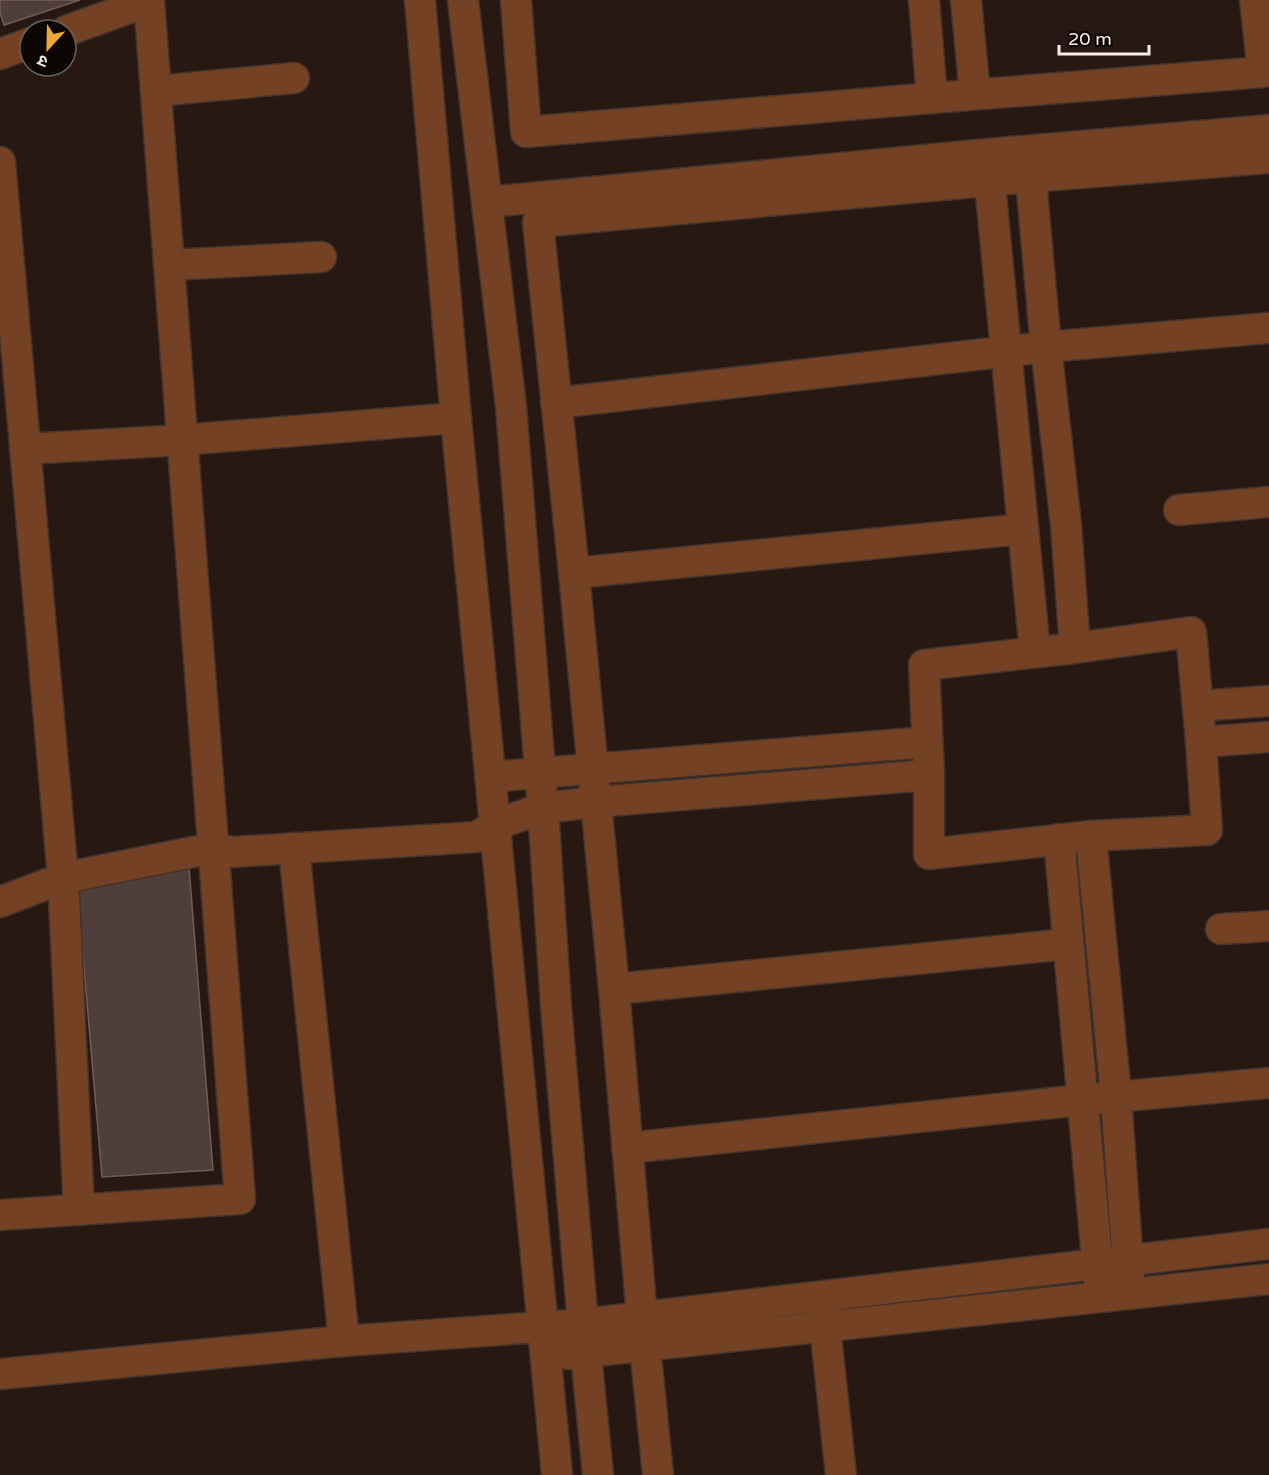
<svg xmlns="http://www.w3.org/2000/svg" width="1269" height="1475" font-family="'Varela Round','Noto Sans Devanagari',sans-serif">
  <rect width="100%" height="100%" fill="#271912"/>
  <g fill="#503e3a" stroke="#705d59" stroke-width="1.5">
    <polygon points="0,0 80,0 4,25 0,13"/>
    <polygon points="189,867 213,1170 102,1177 77,887"/>
  </g>
  <g fill="none" stroke-linecap="round" stroke-linejoin="round">
    <defs>
      <g id="minor">
        <polyline points="420,0 456,418 557,1475"/>
        <polyline points="463,0 511,407 543,808 556,1006 583,1324 598,1475"/>
        <polyline points="516,0 526,132 932,98 1263,72 1255,0"/>
        <polyline points="924,0 932,98"/>
        <polyline points="966,0 975,94"/>
        <polyline points="0,54 30,43"/>
        <polyline points="156,91 294,78"/>
        <polyline points="1029,158 1046,347 1066,525 1075,648"/>
        <polyline points="0,162 63,878 79,1210"/>
        <polyline points="988,163 1035,652"/>
        <polyline points="488,202 987,154 1269,130"/>
        <polyline points="169,265 321,257"/>
        <polyline points="556,403 1046,347 1269,328"/>
        <polyline points="25,449 182,440 456,418"/>
        <polyline points="1179,510 1269,502"/>
        <polyline points="574,573 1023,529"/>
        <polygon points="1191,632 1201,742 1207,830 1091,836 929,854 929,775 924,665 1075,648"/>
        <polyline points="1198,706 1269,701"/>
        <polyline points="1201,742 1269,737"/>
        <polyline points="490,777 927,742"/>
        <polyline points="1091,836 1116,1096 1129,1279"/>
        <polyline points="1059,839 1099,1281"/>
        <polyline points="294,848 344,1341"/>
        <polyline points="0,902 63,878 213,848 233,852 477,837 495,825 543,808 595,802 929,775"/>
        <polyline points="1221,929 1269,926"/>
        <polyline points="614,989 1068,944"/>
        <polyline points="627,1148 1082,1100 1269,1083"/>
        <polyline points="0,1215 240,1199 149,1 66,31"/>
        <polyline points="823,1308 841,1475"/>
        <polyline points="568,1354 1269,1279"/>
        <polyline points="0,1374 344,1341 583,1324 1269,1244"/>
        <polyline points="658,1475 642,1317 614,989 574,573 538,222 1031,177 1269,158"/>
      </g>
    </defs>
    <use href="#minor" stroke="#40332c" stroke-width="33"/>
    <use href="#minor" stroke="#744125" stroke-width="30"/>
  </g>
  <g transform="translate(48 48) rotate(202)"><circle r="28" fill="#0c0604" stroke="#6b6360" stroke-width="1.5"/>
  <path d="M0-4.5L10 22L0 15L-10 22Z" fill="#eba939"/>
  <text y="-9" font-size="16" font-weight="bold" text-anchor="middle" fill="#f9efea">उ</text>
  </g>
  <path d="M1059 45v9h90v-9" fill="none" stroke="#f9efea" stroke-width="3"/>
  <text x="1068" y="45" font-size="18" fill="#f9efea" stroke="#0c0604" stroke-width="4.5" paint-order="stroke">20 m</text>
</svg>
